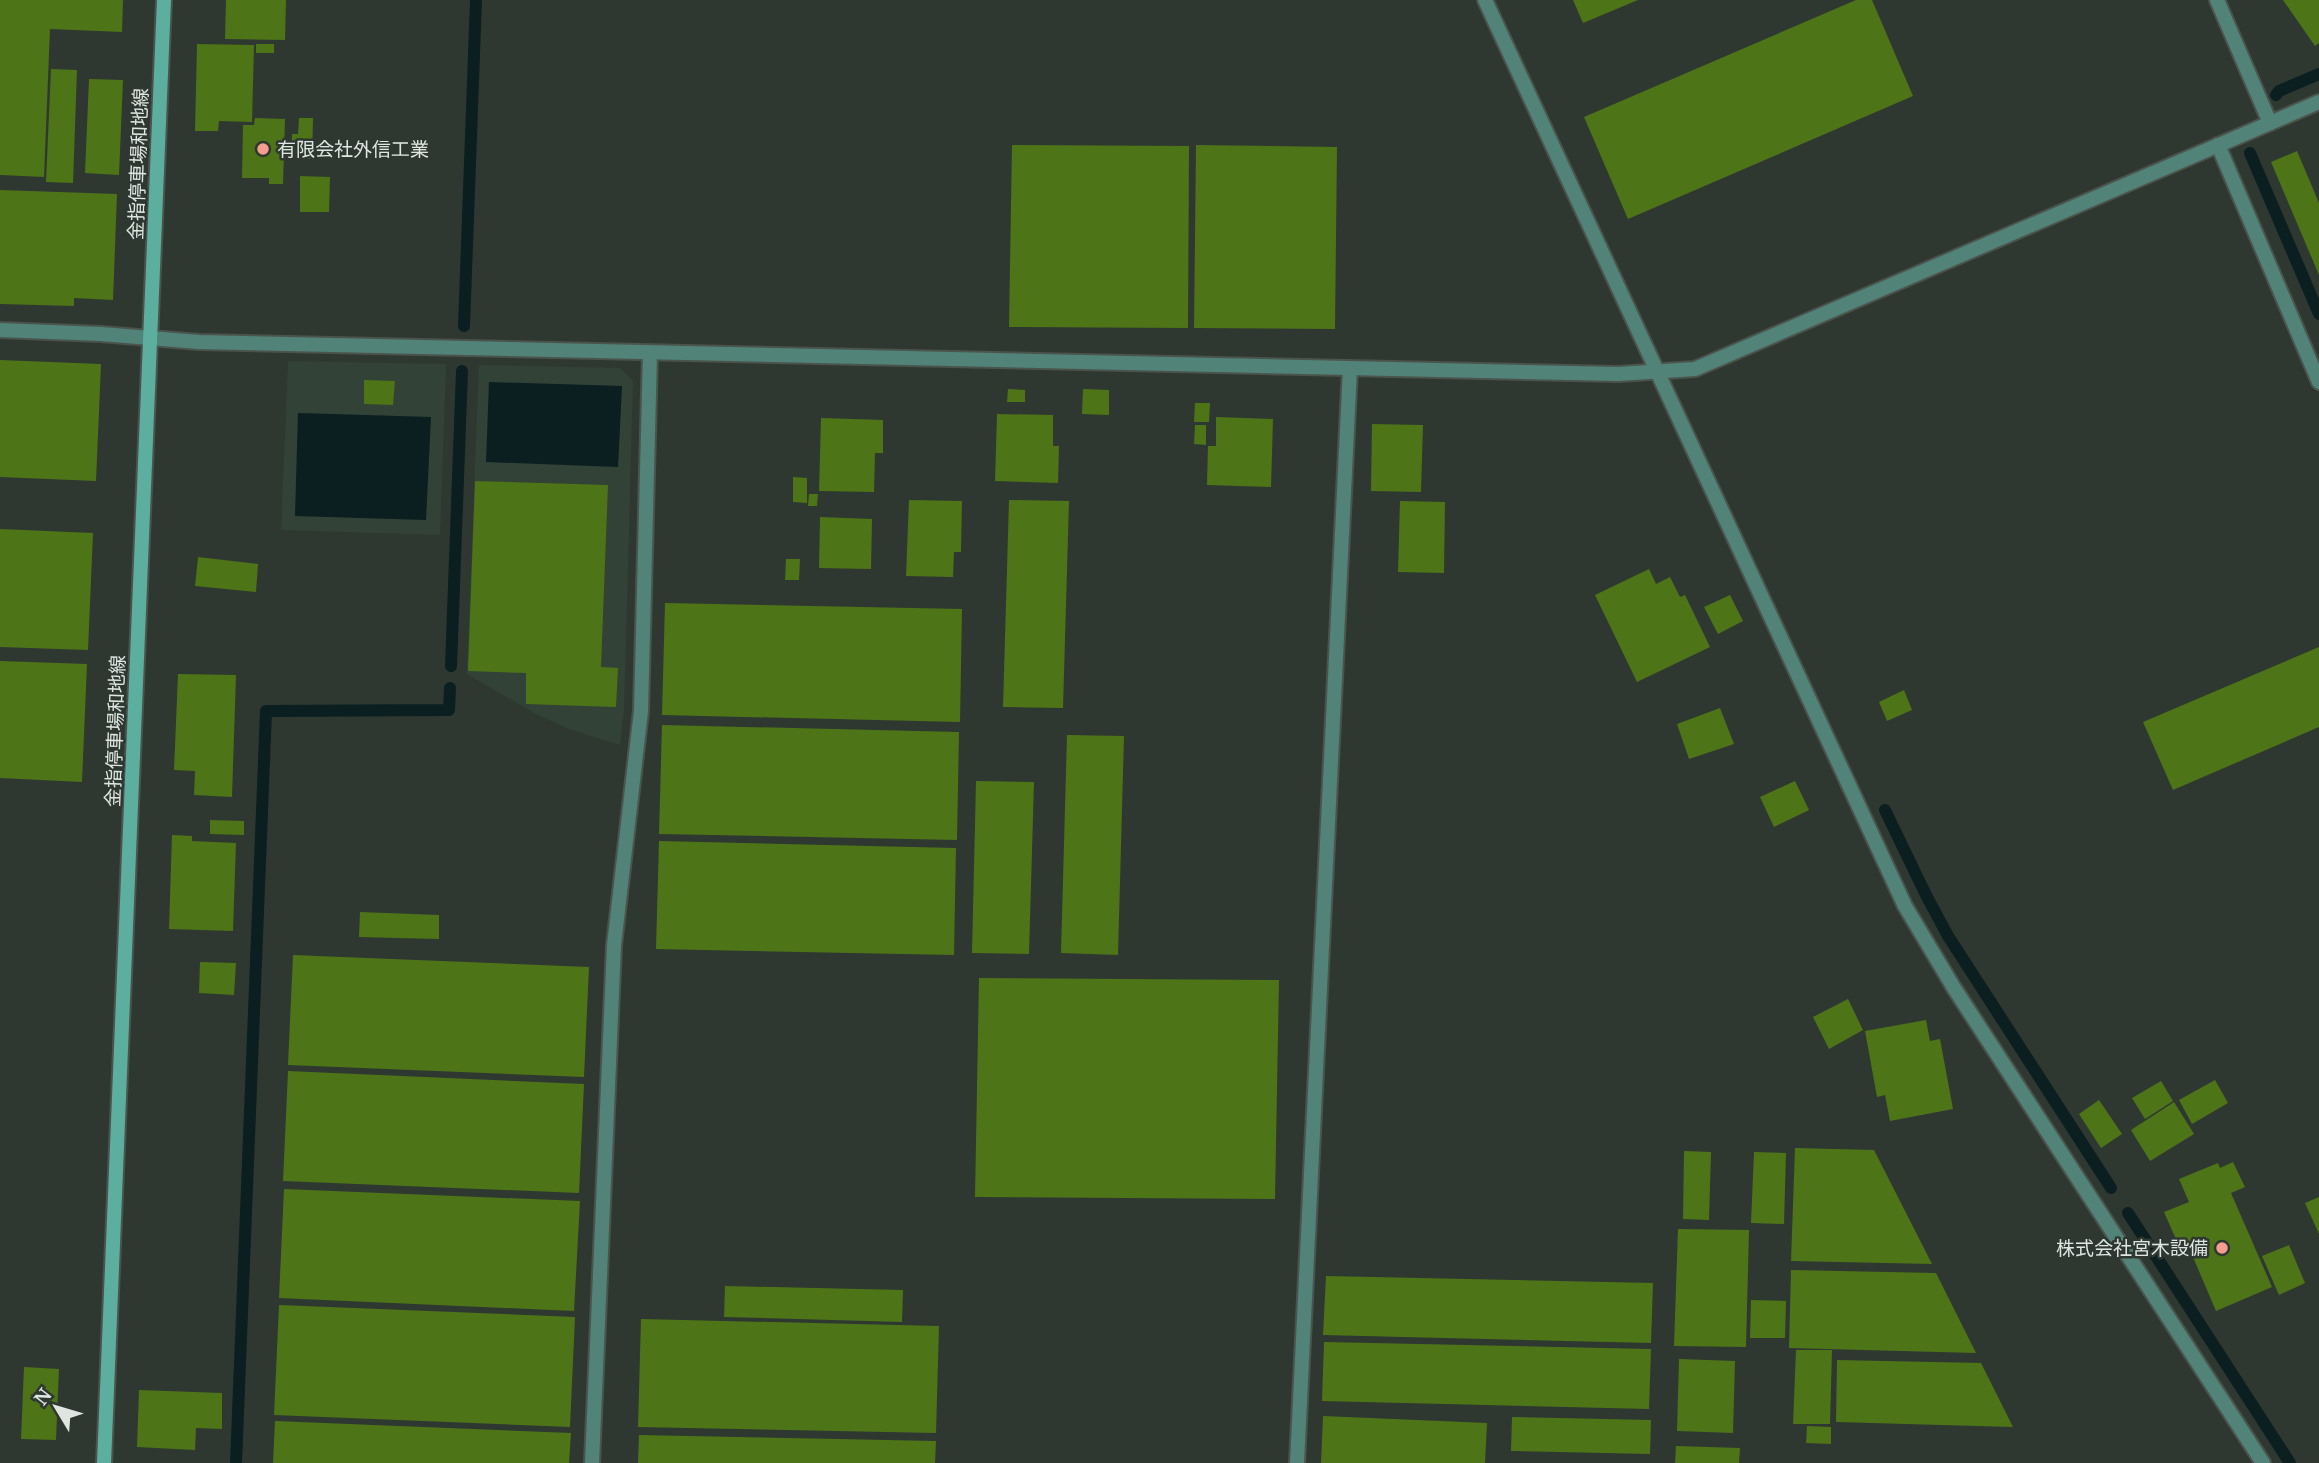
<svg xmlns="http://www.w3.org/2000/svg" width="2319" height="1463" font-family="'Noto Serif','Noto Sans JP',serif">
  <rect width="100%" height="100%" fill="#2e3831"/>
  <g fill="#324237">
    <polygon points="288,361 446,364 440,535 281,530"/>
    <polygon points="479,365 620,368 633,381 624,710 620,745 569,729 536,714 467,674"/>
  </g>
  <g fill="#0b1e20">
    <polygon points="489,382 622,386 618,467 486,462"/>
    <polygon points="298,413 431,417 426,520 295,516"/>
  </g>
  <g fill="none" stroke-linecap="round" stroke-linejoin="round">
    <g stroke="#0b1e20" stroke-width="12">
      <polyline points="2276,95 2279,91 2319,74"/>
      <polyline points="2250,153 2319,314"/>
      <polyline points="464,326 476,0"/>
      <polyline points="451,666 462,371"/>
      <polyline points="1885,810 1926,895 1948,936 2111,1188"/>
      <polyline points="2128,1213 2290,1463"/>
      <polyline points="236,1463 266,711 449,710 450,688"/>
    </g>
  </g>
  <g fill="#4e7418">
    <polygon points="0,0 123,0 122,32 50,29 44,177 0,175"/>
    <polygon points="226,0 286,0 285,40 225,39"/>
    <polygon points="1573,0 1638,0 1583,23"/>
    <polygon points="1856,0 1872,0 1913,96 1628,219 1584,117"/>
    <polygon points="2283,0 2319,0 2319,43 2315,46"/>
    <polygon points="197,44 254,45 252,122 219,121 218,131 195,131"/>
    <rect x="256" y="44" width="18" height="9"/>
    <polygon points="51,69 77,70 73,183 46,182"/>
    <polygon points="89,79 123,80 119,175 85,173"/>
    <polygon points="255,118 285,119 283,184 269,184 269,178 242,178 243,125 254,125"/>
    <polygon points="299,118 313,118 312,159 292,158 292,134 298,134"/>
    <polygon points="1012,145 1189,146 1188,328 1009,327"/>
    <polygon points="1196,145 1337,147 1335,329 1194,328"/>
    <polygon points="2297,151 2319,203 2319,275 2271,162"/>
    <polygon points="300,176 330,177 329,212 300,212"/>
    <polygon points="0,190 117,194 113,300 74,298 74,306 0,304"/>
    <polygon points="0,360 101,364 96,481 0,477"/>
    <polygon points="364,380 395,381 393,405 364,404"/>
    <polygon points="1008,389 1025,390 1025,402 1007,402"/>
    <polygon points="1083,389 1109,390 1109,415 1082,414"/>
    <polygon points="1195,403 1210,403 1209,422 1194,422"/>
    <polygon points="997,414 1053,415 1053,446 1059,446 1058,483 995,481"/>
    <polygon points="1216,417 1273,419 1271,487 1207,485 1208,446 1216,446"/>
    <polygon points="821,418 883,420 883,453 875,453 874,492 819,491"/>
    <polygon points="1372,424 1423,425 1421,492 1371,491"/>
    <polygon points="1195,425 1206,425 1206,445 1194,444"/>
    <polygon points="793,477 807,478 807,503 793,502"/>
    <polygon points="475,481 608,485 601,667 618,668 616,707 526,704 526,673 468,671"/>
    <polygon points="809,494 818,494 817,506 808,506"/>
    <polygon points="909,500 962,501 961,552 954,552 953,577 906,576"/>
    <polygon points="1009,500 1069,501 1063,708 1003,707"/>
    <polygon points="1400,501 1445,502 1444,573 1398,572"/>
    <polygon points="820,517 872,519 871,569 819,568"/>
    <polygon points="0,529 93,533 88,650 0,647"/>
    <polygon points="198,557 258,564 256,592 195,586"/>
    <polygon points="786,559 800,559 799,580 785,580"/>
    <polygon points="1649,569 1656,584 1670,577 1680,597 1685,595 1710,647 1637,682 1595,595"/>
    <polygon points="1730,595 1743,621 1718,634 1704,607"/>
    <polygon points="665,603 962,609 960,722 662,715"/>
    <polygon points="2319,647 2319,727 2173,790 2143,722"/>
    <polygon points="0,661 87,664 82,782 0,778"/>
    <polygon points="178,674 236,675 232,797 194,795 195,771 174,770"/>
    <polygon points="1904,690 1912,710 1887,721 1879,702"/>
    <polygon points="1720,708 1734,744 1689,759 1677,724"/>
    <polygon points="662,725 959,732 957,840 659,834"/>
    <polygon points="1067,735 1124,736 1118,955 1061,953"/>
    <polygon points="976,781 1034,782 1029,954 972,953"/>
    <polygon points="1795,781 1809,810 1774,827 1760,797"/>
    <polygon points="210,820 244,821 244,835 210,834"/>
    <polygon points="172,835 192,836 192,841 236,843 233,931 169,929"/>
    <polygon points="659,841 956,848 954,955 656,949"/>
    <polygon points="360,912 439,915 439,939 359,937"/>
    <polygon points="293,955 589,967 584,1077 288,1065"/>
    <polygon points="200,962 236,963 234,995 199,993"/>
    <polygon points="979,978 1279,980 1275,1199 975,1197"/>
    <polygon points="1848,999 1863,1030 1829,1049 1813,1017"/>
    <polygon points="1926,1020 1930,1041 1940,1039 1953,1109 1890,1121 1885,1095 1877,1097 1865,1031"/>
    <polygon points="288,1071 584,1084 579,1193 283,1181"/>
    <polygon points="2215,1080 2228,1103 2192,1124 2179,1100"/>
    <polygon points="2161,1081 2173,1101 2145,1119 2132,1098"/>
    <polygon points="2099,1100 2122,1134 2101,1148 2079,1114"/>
    <polygon points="2174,1102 2194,1134 2150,1161 2131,1130"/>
    <polygon points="1795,1148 1874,1150 1932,1264 1791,1261"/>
    <polygon points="1684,1151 1711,1152 1709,1220 1683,1219"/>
    <polygon points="1754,1152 1786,1153 1784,1224 1751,1223"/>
    <polygon points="2233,1162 2245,1187 2231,1193 2272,1287 2216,1311 2187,1243 2179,1246 2164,1212 2189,1202 2179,1179 2218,1163 2220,1168"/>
    <polygon points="284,1189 580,1201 574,1311 279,1298"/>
    <polygon points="2319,1197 2319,1234 2305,1203"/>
    <polygon points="1678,1229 1749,1230 1746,1347 1674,1346"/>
    <polygon points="2289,1245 2305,1283 2279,1295 2262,1256"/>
    <polygon points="1791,1270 1936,1273 1976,1353 1789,1348"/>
    <polygon points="1326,1276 1653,1283 1651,1343 1323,1335"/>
    <polygon points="725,1286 903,1290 902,1322 724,1317"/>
    <polygon points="1751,1300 1786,1301 1785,1338 1750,1338"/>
    <polygon points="279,1305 575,1317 570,1427 274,1415"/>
    <polygon points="641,1319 939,1326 936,1433 638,1427"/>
    <polygon points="1324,1342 1651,1349 1649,1409 1322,1401"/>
    <polygon points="1796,1350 1832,1350 1830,1424 1793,1424"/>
    <polygon points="1679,1359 1735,1361 1733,1433 1677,1431"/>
    <polygon points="1837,1360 1981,1363 2013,1427 1836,1422"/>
    <polygon points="24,1367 59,1369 56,1440 21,1439"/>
    <polygon points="139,1390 222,1393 222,1429 196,1428 195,1450 137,1447"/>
    <polygon points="1323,1416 1487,1423 1485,1463 1321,1463"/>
    <polygon points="1512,1417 1651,1420 1650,1454 1511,1451"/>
    <polygon points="275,1421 571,1433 569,1463 273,1463"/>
    <polygon points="1807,1426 1831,1427 1831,1444 1806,1443"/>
    <polygon points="639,1435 936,1441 935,1463 638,1463"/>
    <polygon points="1676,1446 1740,1448 1739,1463 1675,1463"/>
  </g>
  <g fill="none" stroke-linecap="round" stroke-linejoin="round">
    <defs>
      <g id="minor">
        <polyline points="2217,0 2270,123"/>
        <polyline points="2218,145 2319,382"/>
        <polyline points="0,330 101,334 199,342 1618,374 1695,369 2319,102"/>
        <polyline points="592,1463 614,945 641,711 650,353"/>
        <polyline points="1297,1463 1350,368"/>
      </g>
      <polyline id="tertiary" points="1485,0 1905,906 1954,988 2263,1463"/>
      <polyline id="secondary" points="104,1463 164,0"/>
    </defs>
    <use href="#minor" stroke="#4a544d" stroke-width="18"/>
    <use href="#tertiary" stroke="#4a544d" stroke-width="18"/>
    <use href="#secondary" stroke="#4a544d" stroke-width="18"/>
    <use href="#minor" stroke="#518379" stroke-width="14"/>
    <use href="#tertiary" stroke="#518379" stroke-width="14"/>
    <use href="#secondary" stroke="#5caf9f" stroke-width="14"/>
  </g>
  <g fill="#f59d8e" stroke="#2e3831" stroke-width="2.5">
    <circle cx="263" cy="149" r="7"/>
    <circle cx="2222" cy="1248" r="7"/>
  </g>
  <g text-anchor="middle" stroke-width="5" stroke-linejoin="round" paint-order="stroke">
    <g font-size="19" fill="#dfe6e1" stroke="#2e3831" text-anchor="start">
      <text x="277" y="156">有限会社外信工業</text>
      <text x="2208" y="1255" text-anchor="end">株式会社宮木設備</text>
    </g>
    <g font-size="19" fill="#dfe6e1" stroke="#2e3831">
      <text transform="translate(138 164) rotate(-88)" y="7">金指停車場和地線</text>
      <text transform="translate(115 731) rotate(-88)" y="7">金指停車場和地線</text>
    </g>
  </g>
  <g transform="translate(56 1407) rotate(308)" stroke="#2e3831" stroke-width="5" paint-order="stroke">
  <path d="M0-5L12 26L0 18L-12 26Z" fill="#dfe6e1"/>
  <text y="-10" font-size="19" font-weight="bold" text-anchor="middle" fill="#dfe6e1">N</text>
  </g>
</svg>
